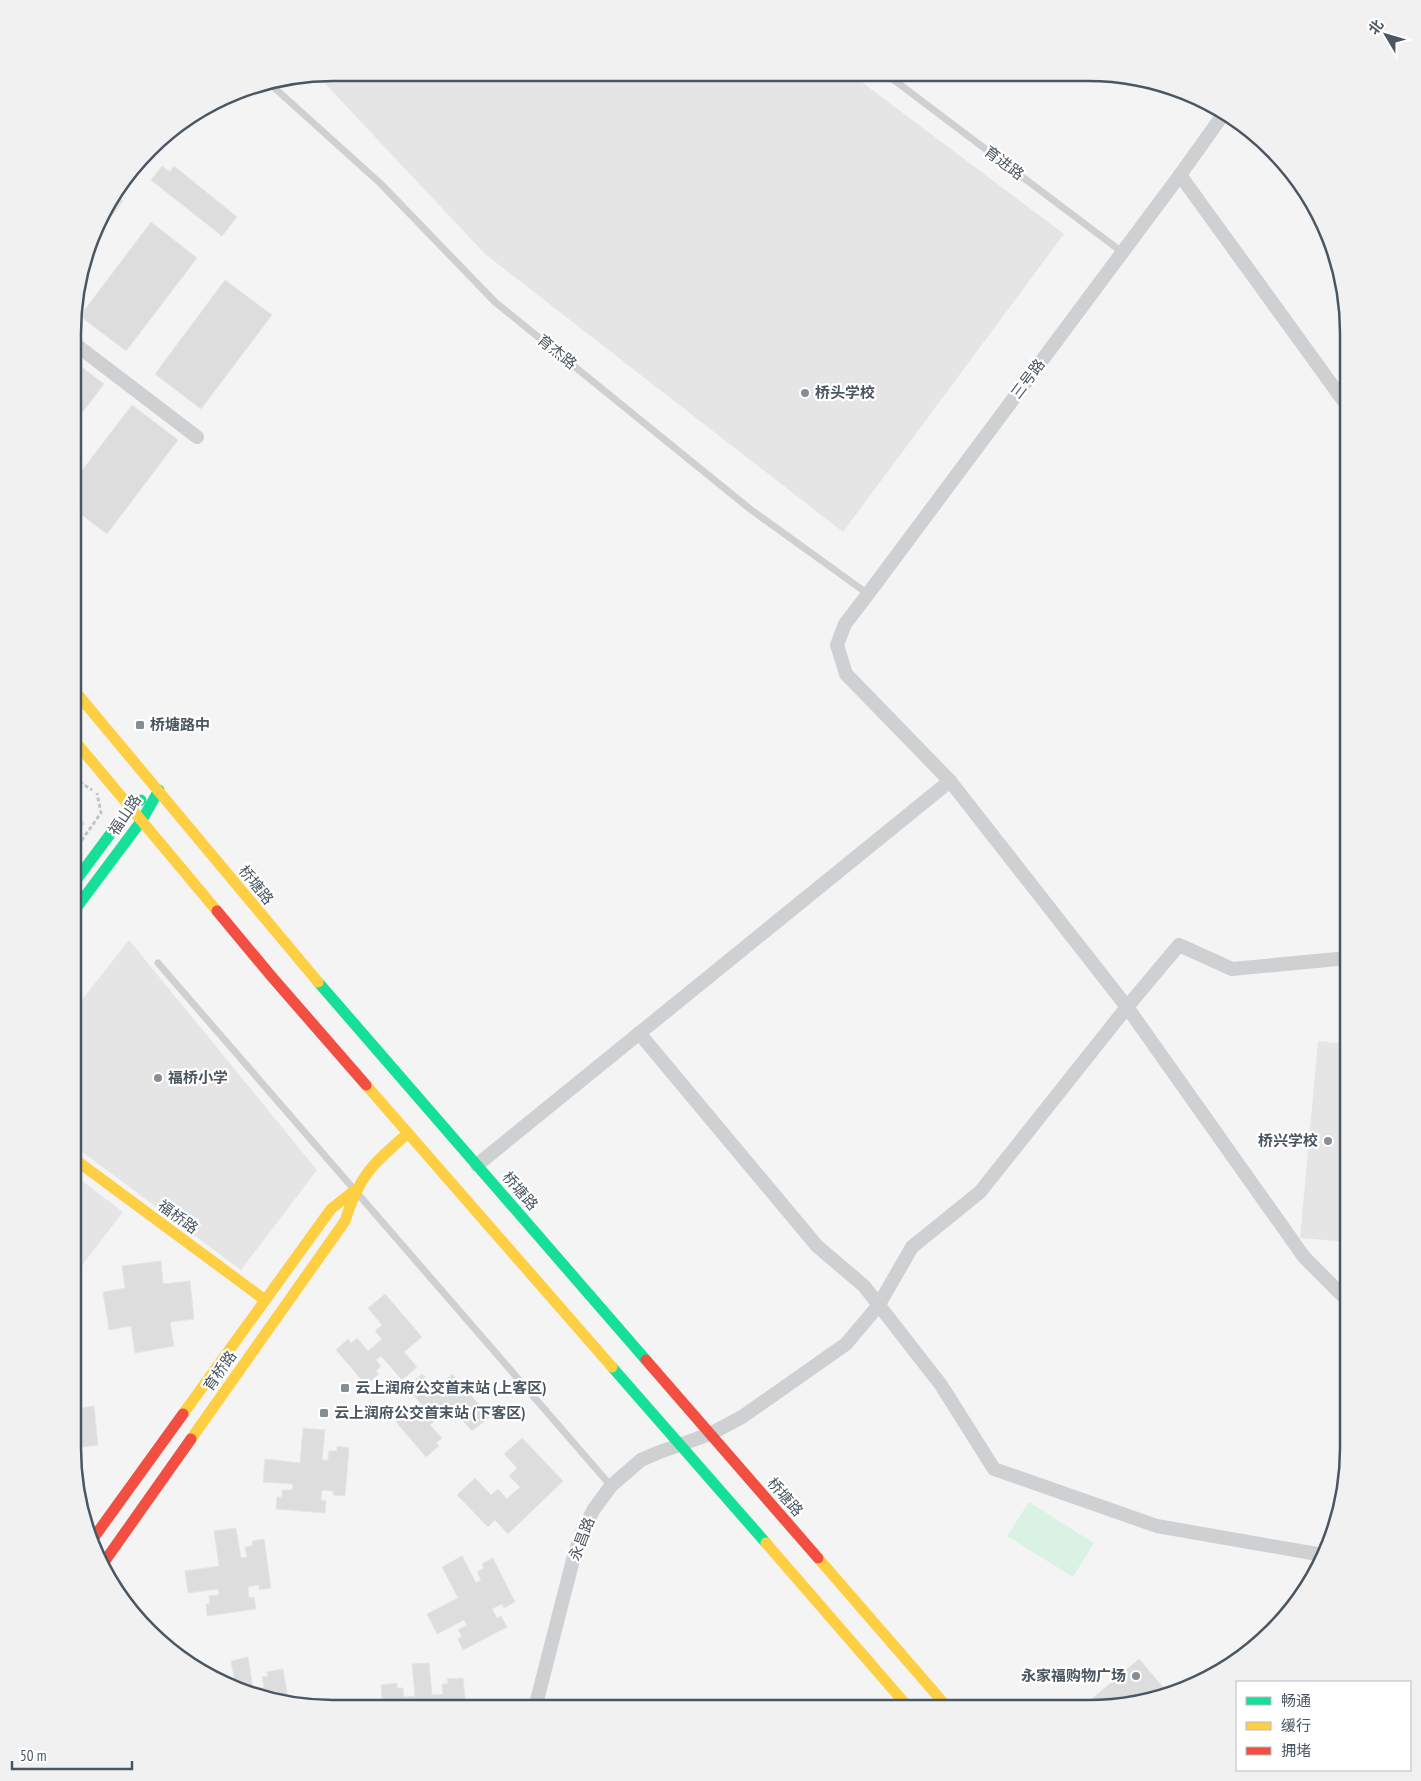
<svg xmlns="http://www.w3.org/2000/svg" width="1421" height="1781" font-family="'PT Sans Narrow','Noto Sans SC',sans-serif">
  <rect width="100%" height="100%" fill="#f4f4f4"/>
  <g fill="#e6e5e6">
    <polygon points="333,73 851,74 1064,234 843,532 485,254 317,75"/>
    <polygon points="129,940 317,1170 241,1270 73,1145 73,1011"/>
    <polygon points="1318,1041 1348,1044 1348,1242 1300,1238"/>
    <polygon points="73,1174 123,1212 73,1277"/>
  </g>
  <polygon fill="#d9f2e3" points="1029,1502 1094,1543 1073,1577 1007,1536"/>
  <g fill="#ddddde" stroke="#e5e6e7">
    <polygon points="162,166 170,172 174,166 237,217 222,236 151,180"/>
    <polygon points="114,195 123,201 96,237 107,203"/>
    <polygon points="151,222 197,258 126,351 80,316"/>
    <polygon points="225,280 272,315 201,409 155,374"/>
    <polygon points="75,362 104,384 75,422"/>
    <polygon points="132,405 178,440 107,534 74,509 74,481"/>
    <polygon points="74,814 85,823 74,838"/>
    <polygon points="161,1261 163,1284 190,1281 194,1319 170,1322 174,1346 135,1353 131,1326 109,1330 103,1292 125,1288 122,1266"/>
    <polygon points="385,1294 422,1337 404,1352 417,1367 402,1380 381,1356 376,1360 381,1366 376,1371 379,1374 366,1385 336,1350 348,1339 351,1343 357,1338 368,1351 382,1339 375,1331 382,1325 368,1308"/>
    <polygon points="422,1374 435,1389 452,1374 490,1417 472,1431 458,1415 451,1421 444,1413 430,1425 442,1438 436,1443 439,1446 426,1457 396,1422 409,1411 412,1414 418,1410 423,1415 427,1411 407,1387"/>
    <polygon points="94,1406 98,1445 74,1448 77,1472 76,1472 73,1448 73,1409"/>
    <polygon points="303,1428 325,1430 322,1460 328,1460 329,1451 337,1451 337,1446 349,1448 345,1496 333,1495 333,1491 322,1490 321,1500 326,1501 325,1513 276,1509 277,1497 282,1497 282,1490 292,1490 293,1484 263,1482 265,1459 300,1463"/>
    <polygon points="522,1438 563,1481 508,1534 495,1520 488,1527 457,1495 475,1478 491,1495 498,1489 507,1499 520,1487 509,1476 517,1468 504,1454"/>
    <polygon points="236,1528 241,1558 247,1557 245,1547 253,1546 252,1541 264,1539 271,1588 259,1590 259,1585 248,1587 249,1598 254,1597 256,1609 207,1616 206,1604 210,1603 209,1596 219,1595 218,1589 188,1593 185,1571 219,1566 214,1531"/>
    <polygon points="462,1556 476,1583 481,1580 477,1572 484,1568 482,1564 493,1558 515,1602 504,1608 502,1604 492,1609 497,1618 501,1616 507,1627 463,1650 458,1639 462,1636 458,1630 467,1625 464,1620 437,1634 427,1614 458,1598 442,1567"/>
    <polygon points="248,1657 253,1689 264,1687 262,1677 268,1676 267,1672 283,1669 289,1703 250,1695 236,1688 231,1661"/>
    <polygon points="1139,1659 1169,1694 1156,1700 1105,1708 1081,1708"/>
    <polygon points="429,1663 432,1695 443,1694 442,1684 448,1684 447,1679 463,1678 466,1708 383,1708 381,1685 397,1683 397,1688 403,1688 404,1697 415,1696 412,1664"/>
  </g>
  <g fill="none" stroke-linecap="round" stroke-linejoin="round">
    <g stroke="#bcc7c4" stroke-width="3" stroke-dasharray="4 2.5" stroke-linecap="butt">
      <polyline points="74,778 92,790"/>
      <polyline points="74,851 101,813 97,793"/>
    </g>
    <g stroke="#ced0d2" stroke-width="7">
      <polyline points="886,74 1122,252"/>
      <polyline points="269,83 380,183 495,302 750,509 868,594"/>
      <polyline points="158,963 611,1486"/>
    </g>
    <g stroke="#ced0d2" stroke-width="14">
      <polyline points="1225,112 1180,175 868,594 845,624 837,645 846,674 950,781 1127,1007 1304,1257 1348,1301"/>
      <polyline points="1180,175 1348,407"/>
      <polyline points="75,344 197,437"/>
      <polyline points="639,1033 817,1246 864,1286 941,1385 994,1469 1157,1526 1323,1555"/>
      <polyline points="477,1165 950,781"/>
      <polyline points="535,1708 574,1556 582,1532 594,1509 611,1486 641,1460 657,1453 710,1434 742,1417 846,1344 878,1306 912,1247 980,1192 1127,1007 1179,945 1232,969 1348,958"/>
    </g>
    <g stroke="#16e098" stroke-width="11">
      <polyline points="74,883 131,806 141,800"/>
      <polyline points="74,911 142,820 159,790"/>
      <polyline points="318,982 646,1360"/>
      <polyline points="612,1367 766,1543"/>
    </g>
    <g stroke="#ffcf43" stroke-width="11">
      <polyline points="74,690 318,982"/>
      <polyline points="74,740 217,911"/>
      <polyline points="366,1085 612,1367"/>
      <polyline points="73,1158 265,1300"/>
      <polyline points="183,1414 331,1209 355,1190"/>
      <path d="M191,1439l154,-218c14,-46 28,-57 63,-88"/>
      <polyline points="766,1543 909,1708"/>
      <polyline points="818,1558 948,1708"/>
    </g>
    <g stroke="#f24e42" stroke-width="11">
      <polyline points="217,911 272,977 366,1085"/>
      <polyline points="646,1360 818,1558"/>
      <polyline points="92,1540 183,1414"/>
      <polyline points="102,1565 191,1439"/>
    </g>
  </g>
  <g fill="#868d94" stroke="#fff" stroke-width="2">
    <circle cx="805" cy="393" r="5"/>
    <rect x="135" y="720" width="10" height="10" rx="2.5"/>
    <circle cx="158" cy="1078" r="5"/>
    <circle cx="1328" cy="1141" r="5"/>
    <rect x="340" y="1383" width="10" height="10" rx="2.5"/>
    <rect x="319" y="1408" width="10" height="10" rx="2.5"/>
    <circle cx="1136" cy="1676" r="5"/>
  </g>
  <g text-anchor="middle" stroke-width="4.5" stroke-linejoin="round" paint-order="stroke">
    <g font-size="15" fill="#4a5661" stroke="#fff">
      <text transform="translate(1004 163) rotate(37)" y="5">育进路</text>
      <text transform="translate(557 352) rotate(39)" y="5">育杰路</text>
      <text transform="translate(1028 379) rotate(-53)" y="5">三号路</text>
      <text transform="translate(125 815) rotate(-56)" y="5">福山路</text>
      <text transform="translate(256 885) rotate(51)" y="5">桥塘路</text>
      <text transform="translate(520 1191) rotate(49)" y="5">桥塘路</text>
      <text transform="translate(178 1217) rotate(36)" y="5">福桥路</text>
      <text transform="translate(220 1371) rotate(-55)" y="5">育桥路</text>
      <text transform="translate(785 1497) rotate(49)" y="5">桥塘路</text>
      <text transform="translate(582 1539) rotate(-69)" y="5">永昌路</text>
    </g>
    <g font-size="15" font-weight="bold" fill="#4a5661" stroke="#fff" text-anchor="start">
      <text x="815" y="398">桥头学校</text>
      <text x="150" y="730">桥塘路中</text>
      <text x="168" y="1083">福桥小学</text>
      <text x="1318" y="1146" text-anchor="end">桥兴学校</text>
      <text x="355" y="1393">云上润府公交首末站 (上客区)</text>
      <text x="334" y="1418">云上润府公交首末站 (下客区)</text>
      <text x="1126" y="1681" text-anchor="end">永家福购物广场</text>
    </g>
  </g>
  <path d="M0 0H1421V1781H0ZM333 81H1088A252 252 0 0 1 1340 333V1448A252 252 0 0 1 1088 1700H333A252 252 0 0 1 81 1448V333A252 252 0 0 1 333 81Z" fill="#f1f1f2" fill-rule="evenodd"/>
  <path fill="none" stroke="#4a5661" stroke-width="2.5" d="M333 81H1088A252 252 0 0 1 1340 333V1448A252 252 0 0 1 1088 1700H333A252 252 0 0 1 81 1448V333A252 252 0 0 1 333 81Z"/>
  <rect x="1236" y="1681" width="175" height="90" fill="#ffffff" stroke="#b7bbc0"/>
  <rect x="1246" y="1697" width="25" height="8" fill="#16e098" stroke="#b7bbc0"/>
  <text x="1281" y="1706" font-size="15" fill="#4a5661">畅通</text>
  <rect x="1246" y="1722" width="25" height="8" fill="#ffcf43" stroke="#b7bbc0"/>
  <text x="1281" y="1731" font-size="15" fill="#4a5661">缓行</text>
  <rect x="1246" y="1747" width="25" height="8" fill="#f24e42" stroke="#b7bbc0"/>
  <text x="1281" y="1756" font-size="15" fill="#4a5661">拥堵</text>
  <g transform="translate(1386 35) rotate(308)" stroke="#ffffff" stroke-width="4" paint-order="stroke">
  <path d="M0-4L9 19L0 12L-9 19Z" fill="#4a5661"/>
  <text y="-8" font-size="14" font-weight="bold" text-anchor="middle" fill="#4a5661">北</text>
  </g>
  <path d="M12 1761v8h120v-8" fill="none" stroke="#4a5661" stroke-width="2.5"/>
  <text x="20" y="1761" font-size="15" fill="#4a5661" stroke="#ffffff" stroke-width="4" paint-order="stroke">50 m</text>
</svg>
